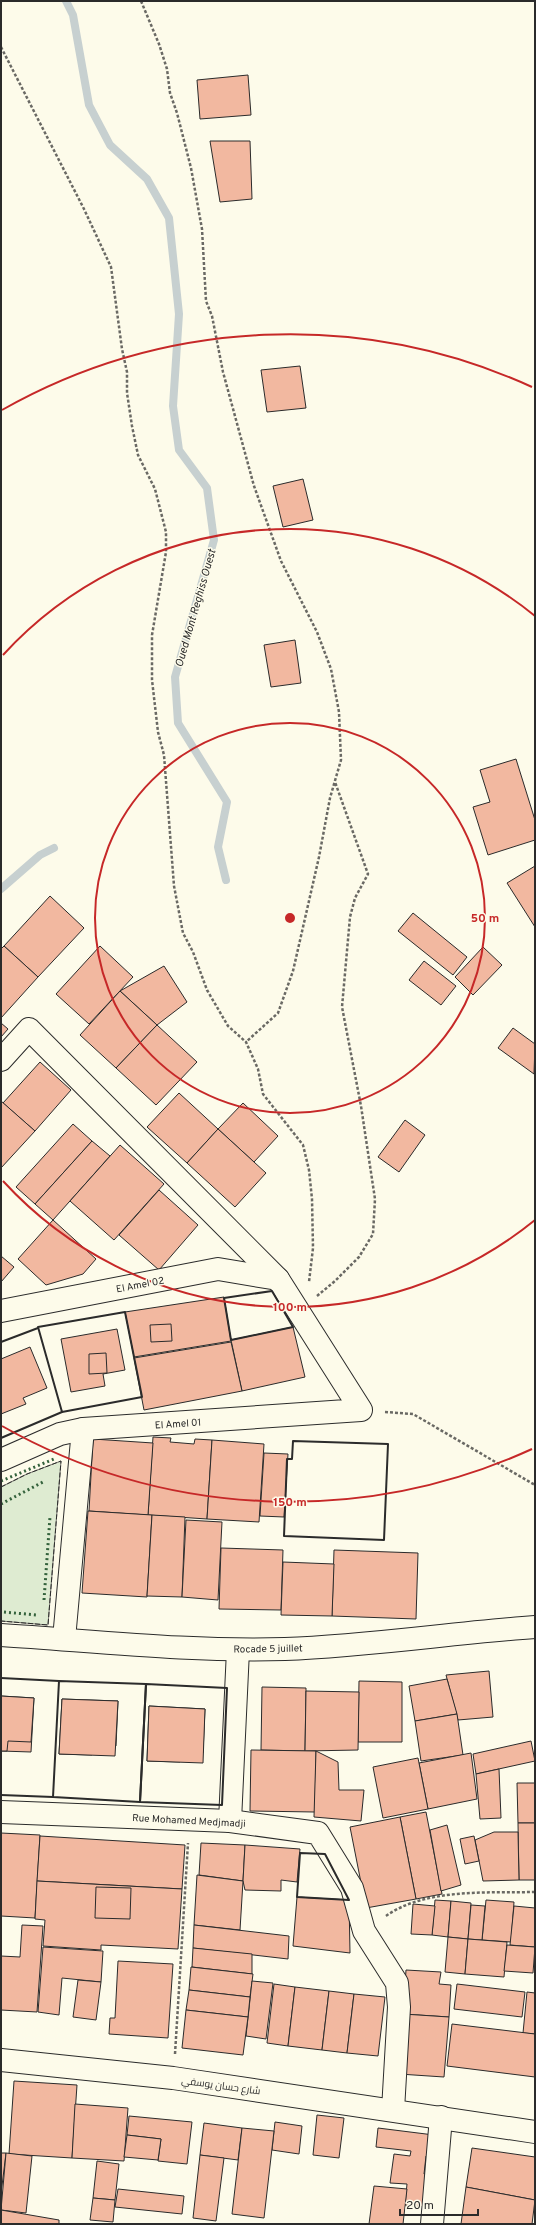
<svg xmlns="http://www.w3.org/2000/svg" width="536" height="2225" font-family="Overpass,Cairo,sans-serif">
  <rect width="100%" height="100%" fill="#fdfbea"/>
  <polygon fill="#deebd1" stroke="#74746e" points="61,1461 48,1625 1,1621 1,1487 27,1474"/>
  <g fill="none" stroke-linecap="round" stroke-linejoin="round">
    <g stroke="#c7d0d0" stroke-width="8">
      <polyline points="66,1 73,15 89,105 110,145 147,179 169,218 179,314 173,406 179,450 207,488 214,540 175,677 178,723 227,802 218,847 226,880"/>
      <polyline points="1,889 40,855 54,848"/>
    </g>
  </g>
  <g fill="#f2b8a0" stroke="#2b2b2b">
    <polygon points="248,75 251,115 200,119 197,80"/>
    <polygon points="210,141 250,141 252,199 220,202"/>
    <polygon points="300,366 306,408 267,412 261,370"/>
    <polygon points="303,479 313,520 283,527 273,486"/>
    <polygon points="295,640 301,683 271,687 264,645"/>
    <polygon points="516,759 535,820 535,840 488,855 473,807 490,802 480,770"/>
    <polygon points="535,866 535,927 507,883"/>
    <polygon points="50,896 84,928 38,977 4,946"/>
    <polygon points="413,913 467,957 453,975 398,931"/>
    <polygon points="4,946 38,977 1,1018 1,949"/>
    <polygon points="100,946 133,977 89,1024 56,994"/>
    <polygon points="483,947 502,965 473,995 455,977"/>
    <polygon points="424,961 456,986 441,1005 409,980"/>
    <polygon points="164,966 187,1002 157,1025 120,991"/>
    <polygon points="120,991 157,1025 116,1068 80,1035"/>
    <polygon points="1,1023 8,1029 1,1037"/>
    <polygon points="157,1025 197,1062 156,1105 116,1068"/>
    <polygon points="513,1028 535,1044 534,1074 498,1048"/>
    <polygon points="40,1062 71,1090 35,1131 3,1103"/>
    <polygon points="179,1093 218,1129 187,1163 147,1127"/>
    <polygon points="1,1101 35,1131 1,1168"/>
    <polygon points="243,1103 278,1136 254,1162 218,1129"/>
    <polygon points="405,1120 425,1135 399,1172 378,1157"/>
    <polygon points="73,1124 92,1141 35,1204 16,1187"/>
    <polygon points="218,1129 266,1173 235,1207 187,1163"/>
    <polygon points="92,1141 110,1156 53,1220 35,1204"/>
    <polygon points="120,1145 164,1184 114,1240 70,1201"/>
    <polygon points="159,1190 198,1225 159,1270 119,1235"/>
    <polygon points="53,1220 96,1259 83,1274 46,1285 18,1259"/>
    <polygon points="1,1256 14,1267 1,1282"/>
    <polygon points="224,1297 231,1341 134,1357 125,1312"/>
    <polygon points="171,1324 172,1341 151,1342 150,1325"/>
    <polygon points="293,1327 305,1377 242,1391 231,1340"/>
    <polygon points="117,1329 125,1370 103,1374 105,1386 71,1392 61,1339"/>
    <polygon points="231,1342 242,1391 144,1410 134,1358"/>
    <polygon points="30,1347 47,1388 23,1398 26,1404 1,1414 1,1359"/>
    <polygon points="106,1353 107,1373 89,1374 89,1354"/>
    <polygon points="153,1437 171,1438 170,1442 194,1444 195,1439 212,1440 207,1519 148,1515"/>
    <polygon points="93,1439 153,1443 148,1515 89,1511"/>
    <polygon points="212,1440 264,1444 259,1522 207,1519"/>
    <polygon points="264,1453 288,1454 284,1517 260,1516"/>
    <polygon points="88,1511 152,1515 147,1597 82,1593"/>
    <polygon points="152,1515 185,1517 182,1597 147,1596"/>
    <polygon points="186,1520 222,1522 218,1600 182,1597"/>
    <polygon points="221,1548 283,1550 281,1610 219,1609"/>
    <polygon points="334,1550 418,1553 416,1619 332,1616"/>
    <polygon points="283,1562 334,1564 332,1616 281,1615"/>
    <polygon points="489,1671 493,1717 458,1720 446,1675"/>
    <polygon points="447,1679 457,1714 415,1721 409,1686"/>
    <polygon points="359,1681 402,1682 402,1742 358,1742"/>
    <polygon points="262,1687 306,1688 305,1751 261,1750"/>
    <polygon points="306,1691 359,1692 358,1750 305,1751"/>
    <polygon points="1,1696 34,1698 31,1752 1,1751"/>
    <polygon points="1,1696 34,1698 31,1742 8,1741 7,1751 1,1751"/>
    <polygon points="62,1699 118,1701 116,1746 92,1745 92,1755 59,1754"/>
    <polygon points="62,1699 118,1701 115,1756 59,1754"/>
    <polygon points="149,1706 205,1709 203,1753 180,1752 180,1762 147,1761"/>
    <polygon points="149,1706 205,1709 203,1763 147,1761"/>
    <polygon points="457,1714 463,1755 421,1761 415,1721"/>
    <polygon points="531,1741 535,1761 476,1774 473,1754"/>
    <polygon points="251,1750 316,1751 315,1812 250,1811"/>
    <polygon points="316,1751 338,1762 339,1790 364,1790 361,1821 314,1817"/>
    <polygon points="471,1753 477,1799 428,1809 419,1763"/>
    <polygon points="418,1758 428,1809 383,1818 373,1767"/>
    <polygon points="499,1769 501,1818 480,1819 476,1774"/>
    <polygon points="517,1783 535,1783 535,1823 518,1823"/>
    <polygon points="426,1812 442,1894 416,1899 400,1817"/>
    <polygon points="400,1817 416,1899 366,1908 350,1827"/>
    <polygon points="518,1823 535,1823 535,1880 519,1880"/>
    <polygon points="447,1825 461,1885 441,1891 430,1830"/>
    <polygon points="494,1832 518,1832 519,1880 483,1881 475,1840"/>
    <polygon points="1,1833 40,1835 35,1918 1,1916"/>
    <polygon points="40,1836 185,1845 182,1889 37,1881"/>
    <polygon points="474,1836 479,1861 465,1864 460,1839"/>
    <polygon points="201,1843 245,1845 243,1881 199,1875"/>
    <polygon points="245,1845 300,1849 297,1882 281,1880 281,1891 245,1890 243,1881"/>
    <polygon points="197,1875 243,1881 240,1930 194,1925"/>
    <polygon points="37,1881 182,1889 178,1949 101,1945 101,1950 43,1946 45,1920 35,1919"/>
    <polygon points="96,1887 131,1888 130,1919 95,1918"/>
    <polygon points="297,1897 349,1900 350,1953 293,1946"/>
    <polygon points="435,1900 451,1901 448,1937 432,1935"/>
    <polygon points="486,1900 514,1902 511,1942 482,1940"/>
    <polygon points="451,1901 471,1903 468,1939 448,1937"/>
    <polygon points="413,1904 435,1906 432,1935 411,1934"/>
    <polygon points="471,1905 485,1906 482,1940 468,1939"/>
    <polygon points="514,1906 535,1908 535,1947 510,1945"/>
    <polygon points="22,1925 43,1926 37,2012 1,2010 1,1956 20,1957"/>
    <polygon points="194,1925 289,1936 288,1959 193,1948"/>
    <polygon points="448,1937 468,1939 465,1974 445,1972"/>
    <polygon points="468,1939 507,1942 504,1977 465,1974"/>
    <polygon points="507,1945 535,1947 533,1973 504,1971"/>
    <polygon points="43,1947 103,1951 101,1982 62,1978 59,2015 38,2012"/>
    <polygon points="193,1948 252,1954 252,1974 192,1967"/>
    <polygon points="118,1961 173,1964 168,2038 109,2034 110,2018 115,2018"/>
    <polygon points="191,1967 253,1974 250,1997 189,1990"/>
    <polygon points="406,1970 441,1972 439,1984 451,1985 449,2017 403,2014"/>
    <polygon points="78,1980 101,1982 96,2020 73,2017"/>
    <polygon points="252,1981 273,1983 266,2039 246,2036"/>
    <polygon points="274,1984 295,1987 288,2046 267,2043"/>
    <polygon points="457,1984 525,1992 522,2017 454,2009"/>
    <polygon points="295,1987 329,1991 322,2050 288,2046"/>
    <polygon points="189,1990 250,1997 248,2017 186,2010"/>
    <polygon points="329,1991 354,1994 347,2053 322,2050"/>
    <polygon points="527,1992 535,1993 535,2034 523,2033"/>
    <polygon points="354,1994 385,1997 378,2056 347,2053"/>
    <polygon points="186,2010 248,2017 243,2055 182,2048"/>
    <polygon points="403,2014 449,2017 444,2077 399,2074"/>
    <polygon points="452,2024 535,2034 535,2077 447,2066"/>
    <polygon points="14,2081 77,2085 72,2158 9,2154"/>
    <polygon points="75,2104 128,2108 124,2161 72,2158"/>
    <polygon points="317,2115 344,2118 339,2158 313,2155"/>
    <polygon points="129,2116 192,2122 187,2164 158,2161 161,2139 127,2135"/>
    <polygon points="275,2122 302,2126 299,2154 272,2150"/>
    <polygon points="204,2123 242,2128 238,2160 200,2155"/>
    <polygon points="242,2128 274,2131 264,2218 232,2214"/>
    <polygon points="378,2128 434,2135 432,2157 426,2156 424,2174 428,2174 424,2207 405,2205 407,2184 390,2183 394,2154 410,2156 411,2151 376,2147"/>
    <polygon points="127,2135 161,2139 158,2160 124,2157"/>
    <polygon points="472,2148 535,2157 535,2200 466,2187"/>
    <polygon points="1,2153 6,2153 1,2194"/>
    <polygon points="6,2153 32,2156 26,2213 1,2210"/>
    <polygon points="200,2155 224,2158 216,2221 193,2218"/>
    <polygon points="97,2161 119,2164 115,2200 93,2198"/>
    <polygon points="374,2186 407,2189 403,2224 369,2224"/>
    <polygon points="466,2187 535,2200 532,2224 461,2224"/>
    <polygon points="118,2189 184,2196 182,2214 115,2207"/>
    <polygon points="93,2198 115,2200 113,2222 90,2220"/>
    <polygon points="1,2210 59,2220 59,2224 1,2224"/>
  </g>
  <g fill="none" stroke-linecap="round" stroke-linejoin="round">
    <defs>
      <g id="minor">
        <polyline points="1,1060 29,1029 278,1279 361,1410 83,1429 60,1434 1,1460"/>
        <polyline points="1,1311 218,1269 278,1279"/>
        <polyline points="64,1639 83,1429"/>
        <polyline points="1,1812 230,1821 318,1833 352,1888 364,1931 397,1983 399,2007 393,2110"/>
        <polyline points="230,1821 238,1650"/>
        <polyline points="1,2060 173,2078 535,2132"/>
        <polyline points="432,2224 441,2117"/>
      </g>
      <path id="secondary" d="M1,1635c94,6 190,17 284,14 84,-3 166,-16 250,-22"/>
    </defs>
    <use href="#minor" stroke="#2b2b2b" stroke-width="24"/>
    <use href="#secondary" stroke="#2b2b2b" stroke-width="24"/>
    <g stroke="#6a6964" stroke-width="2.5" stroke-dasharray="3 2" stroke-linecap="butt">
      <polyline points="141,1 159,44 167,69 170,93 177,113 191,168 202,229 206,301 212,316 223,372 254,486 281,561 317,632 331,669 339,712 341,760 330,798 319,857 293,971 278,1013 246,1042"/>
      <polyline points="1,47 84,209 111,267 122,349 127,372 127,393 132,426 138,455 155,489 166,532 166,552 152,635 152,680 158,732 164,755 174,886 183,933 193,952 207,990 228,1026 246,1042 258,1069 263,1094 303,1145 309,1170 312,1199 313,1248 309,1282"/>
      <polyline points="317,1296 335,1281 359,1257 373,1234 375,1199 361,1106 342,1007 350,917 355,898 368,874 335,782"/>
      <polyline points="385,1412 413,1414 535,1485"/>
      <path d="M386,1916c39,-28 102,-23 149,-24"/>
      <polyline points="175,2054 188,1843"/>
    </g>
    <use href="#minor" stroke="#fdfbea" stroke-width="22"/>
    <use href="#secondary" stroke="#fdfbea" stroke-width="22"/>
    <g stroke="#34623c" stroke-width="3" stroke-dasharray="2 3" stroke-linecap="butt">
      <polyline points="1,1481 54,1459"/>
      <polyline points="1,1504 43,1482"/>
      <polyline points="44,1600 50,1517"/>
      <polyline points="4,1612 36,1615"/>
    </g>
    <polyline stroke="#2b2b2b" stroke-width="1" stroke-dasharray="5 2" stroke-linecap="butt" points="1,1487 27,1474 61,1461 48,1625 1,1621"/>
    <g stroke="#2b2b2b" stroke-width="2">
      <polygon points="272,1291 293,1327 231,1340 224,1298"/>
      <polygon points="125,1312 142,1397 62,1412 38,1327"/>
      <polyline points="1,1342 38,1328"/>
      <polyline points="1,1438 62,1412"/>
      <polygon points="293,1441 388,1444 384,1540 284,1536 287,1459 292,1459"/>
      <polyline points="1,1678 59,1681"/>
      <polygon points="59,1681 146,1684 140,1802 53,1797"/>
      <polygon points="146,1684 227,1688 222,1805 140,1802"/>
      <polyline points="1,1795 53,1797"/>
      <polygon points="300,1853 325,1854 349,1900 297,1897"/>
    </g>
  </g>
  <g fill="none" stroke="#c62828" stroke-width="2">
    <circle cx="290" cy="918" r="195"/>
    <path d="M535 1220A389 389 0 0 1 3 1181M3 655A389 389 0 0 1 535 616"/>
    <path d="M532 1449A584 584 0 0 1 2 1426M2 410A584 584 0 0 1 532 387"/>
  </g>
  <g text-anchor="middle" stroke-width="3" stroke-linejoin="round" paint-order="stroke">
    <g font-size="10" fill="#2b2b2b" stroke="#fdfbea">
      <text transform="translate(140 1284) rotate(-11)" y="4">El Amel 02</text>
      <text transform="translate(178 1423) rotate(-4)" y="4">El Amel 01</text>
      <text transform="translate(268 1648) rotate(-1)" y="4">Rocade 5 juillet</text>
      <text transform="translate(189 1820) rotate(3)" y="4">Rue Mohamed Medjmadji</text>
      <text transform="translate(221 2085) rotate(8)" y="4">شارع حسان يوسفي</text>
    </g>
    <g font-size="11" font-style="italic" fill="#2b2b2b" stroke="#fdfbea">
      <text transform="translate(195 608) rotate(-74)" y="4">Oued Mont Reghiss Ouest</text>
    </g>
  </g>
  <circle cx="290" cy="918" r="6" fill="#c62828" stroke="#fdfbea" stroke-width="2"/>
  <g font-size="12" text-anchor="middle" font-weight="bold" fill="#c62828" stroke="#fdfbea" stroke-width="3" stroke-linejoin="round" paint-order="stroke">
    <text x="485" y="922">50 m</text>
    <text x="290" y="1311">100 m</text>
    <text x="290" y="1506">150 m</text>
  </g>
  <rect width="536" height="2225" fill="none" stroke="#2b2b2b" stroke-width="4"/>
  <path d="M400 2209v6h78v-6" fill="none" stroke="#2b2b2b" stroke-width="2"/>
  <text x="406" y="2209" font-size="12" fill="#2b2b2b" stroke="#fdfbea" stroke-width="3" paint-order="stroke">20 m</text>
</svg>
